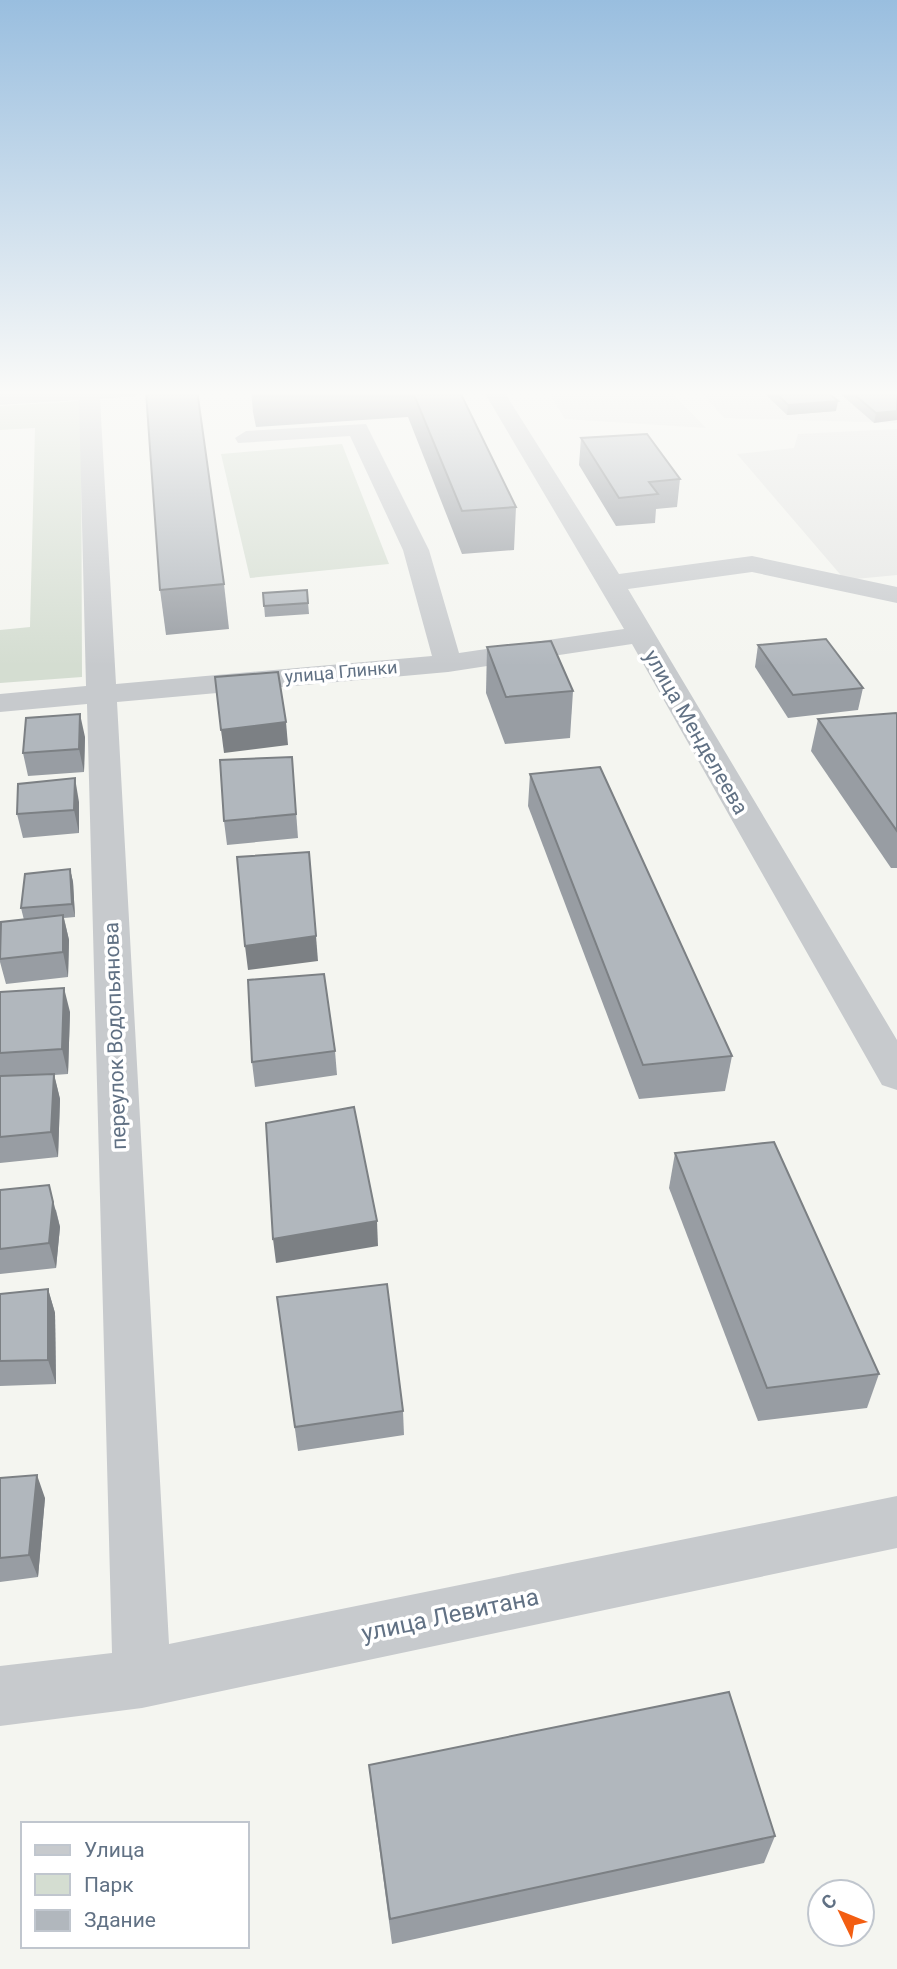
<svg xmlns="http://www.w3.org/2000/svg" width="897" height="1969" font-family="Roboto,sans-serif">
  <rect width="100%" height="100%" fill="#f4f5f0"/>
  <g fill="#e5e6e4">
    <polygon points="547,390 669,390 706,428 565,419"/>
    <polygon points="699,390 897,390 897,423 724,418"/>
    <polygon points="897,429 897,575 845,580 737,454 794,448 798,434"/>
  </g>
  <g fill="#d4ddd1">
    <polygon points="81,401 82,677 0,683 0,630 30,627 35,428 0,430 0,406"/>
    <polygon points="342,444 389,564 250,578 221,454"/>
  </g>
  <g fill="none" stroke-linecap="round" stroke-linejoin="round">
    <polygon fill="#c7cacd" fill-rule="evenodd" points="42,390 147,390 136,396 100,399 116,684 432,656 403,550 350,436 238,443 235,438 246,431 366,424 429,550 459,653 624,629 483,390 503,390 619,574 752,556 897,587 897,603 752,572 628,589 897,1040 897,1090 882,1085 632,644 448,672 117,702 169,1644 897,1496 897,1548 142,1708 0,1726 0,1666 112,1653 87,704 0,712 0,694 86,686 79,400 0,405 0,393"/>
  </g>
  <g fill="#989da3">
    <polygon points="251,390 459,390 516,507 514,550 462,554 408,417 256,427 253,412"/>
    <polygon points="761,390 825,390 836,411 787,415"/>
    <polygon points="836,390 897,390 874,423"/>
    <polygon points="581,438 680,479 677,507 656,509 655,523 616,526 579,465"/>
    <polygon points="224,584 229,629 166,635 160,590"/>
    <polygon points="307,590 309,614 265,617 263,593"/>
    <polygon points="758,645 863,688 858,710 788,718 755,667"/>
    <polygon points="487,647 573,691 570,738 505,744 486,693"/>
    <polygon points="897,714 897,868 891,868 811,751 818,719"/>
    <polygon points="85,737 84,772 28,776 23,753"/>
    <polygon points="292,757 298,838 227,845 224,821"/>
    <polygon points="530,774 732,1056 725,1091 639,1099 528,806"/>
    <polygon points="79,802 79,833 23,838 17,814"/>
    <polygon points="70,869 73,882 75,917 64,918 69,940 68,977 6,984 0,962 0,946 24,920 21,908"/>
    <polygon points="0,992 70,1012 68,1074 54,1075 60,1099 58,1157 0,1163"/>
    <polygon points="335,1051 337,1075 255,1087 252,1062"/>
    <polygon points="675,1153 879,1374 867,1408 758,1421 669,1188"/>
    <polygon points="0,1190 56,1210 60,1227 56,1268 0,1274"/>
    <polygon points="48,1289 55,1313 56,1384 0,1386 0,1294"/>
    <polygon points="277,1297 403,1411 404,1435 298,1451"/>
    <polygon points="0,1478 45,1498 38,1577 0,1582"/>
    <polygon points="369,1765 775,1836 764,1863 392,1944 372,1793"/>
  </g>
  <g fill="#7c8084">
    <polygon points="838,401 836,411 787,415 788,405"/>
    <polygon points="897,411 897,420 874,423 876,413"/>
    <polygon points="80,714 85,737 84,772 79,749"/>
    <polygon points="286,722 288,745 224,753 221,730"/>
    <polygon points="75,778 79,802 79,833 74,810"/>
    <polygon points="70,869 73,882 75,917 72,904"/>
    <polygon points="63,915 69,940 68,977 63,952"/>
    <polygon points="316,936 318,961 248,970 245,946"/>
    <polygon points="64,988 70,1012 68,1074 62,1049"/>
    <polygon points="54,1074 60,1099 58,1157 51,1132"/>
    <polygon points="49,1185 60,1227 56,1268 49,1243"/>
    <polygon points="377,1221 378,1246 276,1263 273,1239"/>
    <polygon points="48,1289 55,1313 56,1384 48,1360"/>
    <polygon points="37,1475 45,1498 38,1577 29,1555"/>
  </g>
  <g fill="#b1b7bd" stroke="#7c8084" stroke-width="2">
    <polygon points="185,390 197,390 224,584 160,590 146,392"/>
    <polygon points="412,390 459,390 516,507 462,511"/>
    <polygon points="773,390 825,390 838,401 788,405"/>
    <polygon points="849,390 897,390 897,411 876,413"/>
    <polygon points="647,434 680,479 649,482 658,494 619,498 581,438"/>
    <polygon points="307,590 308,603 264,606 263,593"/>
    <polygon points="826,639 863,688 793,695 758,645"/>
    <polygon points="551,641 573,691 506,697 487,647"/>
    <polygon points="278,672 286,722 221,730 215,677"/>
    <polygon points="896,713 897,714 897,831 818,719"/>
    <polygon points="80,714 79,749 23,753 26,718"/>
    <polygon points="292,757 296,814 224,821 220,760"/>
    <polygon points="600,767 732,1056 643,1065 530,774"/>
    <polygon points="75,778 74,810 17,814 18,784"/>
    <polygon points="309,852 316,936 245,946 237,857"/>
    <polygon points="70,869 72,904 21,908 25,874"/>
    <polygon points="63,915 63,952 0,959 1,922"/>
    <polygon points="324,974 335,1051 252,1062 248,980"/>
    <polygon points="64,988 62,1049 0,1053 0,992"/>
    <polygon points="54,1074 51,1132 0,1137 0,1076"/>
    <polygon points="354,1107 377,1221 273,1239 266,1123"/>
    <polygon points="774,1142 879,1374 767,1388 675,1153"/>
    <polygon points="49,1185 53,1202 49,1243 0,1249 0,1190"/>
    <polygon points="387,1284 403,1411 295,1427 277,1297"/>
    <polygon points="48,1289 48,1360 0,1361 0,1294"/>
    <polygon points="37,1475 29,1555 0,1558 0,1478"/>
    <polygon points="729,1692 775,1836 390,1919 369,1765"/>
  </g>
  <linearGradient id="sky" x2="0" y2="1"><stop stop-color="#99bedf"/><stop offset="0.59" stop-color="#fafaf8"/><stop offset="1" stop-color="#fafaf8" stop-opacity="0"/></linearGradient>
  <rect width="897" height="666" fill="url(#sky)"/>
  <g text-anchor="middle" stroke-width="7" stroke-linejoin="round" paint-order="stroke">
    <g font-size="18" fill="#617184" stroke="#fff">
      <text transform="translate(341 672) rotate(-5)" y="6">улица Глинки</text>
    </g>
    <g font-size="21" fill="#617184" stroke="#fff">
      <text transform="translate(696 732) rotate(60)" y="7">улица Менделеева</text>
      <text transform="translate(115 1036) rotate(-92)" y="7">переулок Водопьянова</text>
    </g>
    <g font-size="24" fill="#617184" stroke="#fff">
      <text transform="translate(450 1615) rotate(-12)" y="8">улица Левитана</text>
    </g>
  </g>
  <rect x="21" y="1822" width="228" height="126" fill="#ffffff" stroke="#c0c6ce" stroke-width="2"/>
  <rect x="35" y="1845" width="35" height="10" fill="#c7cacd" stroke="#c0c6ce" stroke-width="2"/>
  <text x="84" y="1857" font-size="21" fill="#617184">Улица</text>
  <rect x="35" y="1874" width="35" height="21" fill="#d4ddd1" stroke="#c0c6ce" stroke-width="2"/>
  <text x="84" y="1892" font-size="21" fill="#617184">Парк</text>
  <rect x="35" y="1910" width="35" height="21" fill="#b1b7bd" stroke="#c0c6ce" stroke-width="2"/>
  <text x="84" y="1927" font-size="21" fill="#617184">Здание</text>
  <g transform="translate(841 1913) rotate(313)"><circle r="33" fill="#ffffff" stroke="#c0c6ce" stroke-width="2"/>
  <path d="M0-5L12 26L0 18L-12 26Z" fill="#f35e12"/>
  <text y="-10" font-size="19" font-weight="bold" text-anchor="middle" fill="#617184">С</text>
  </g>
</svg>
